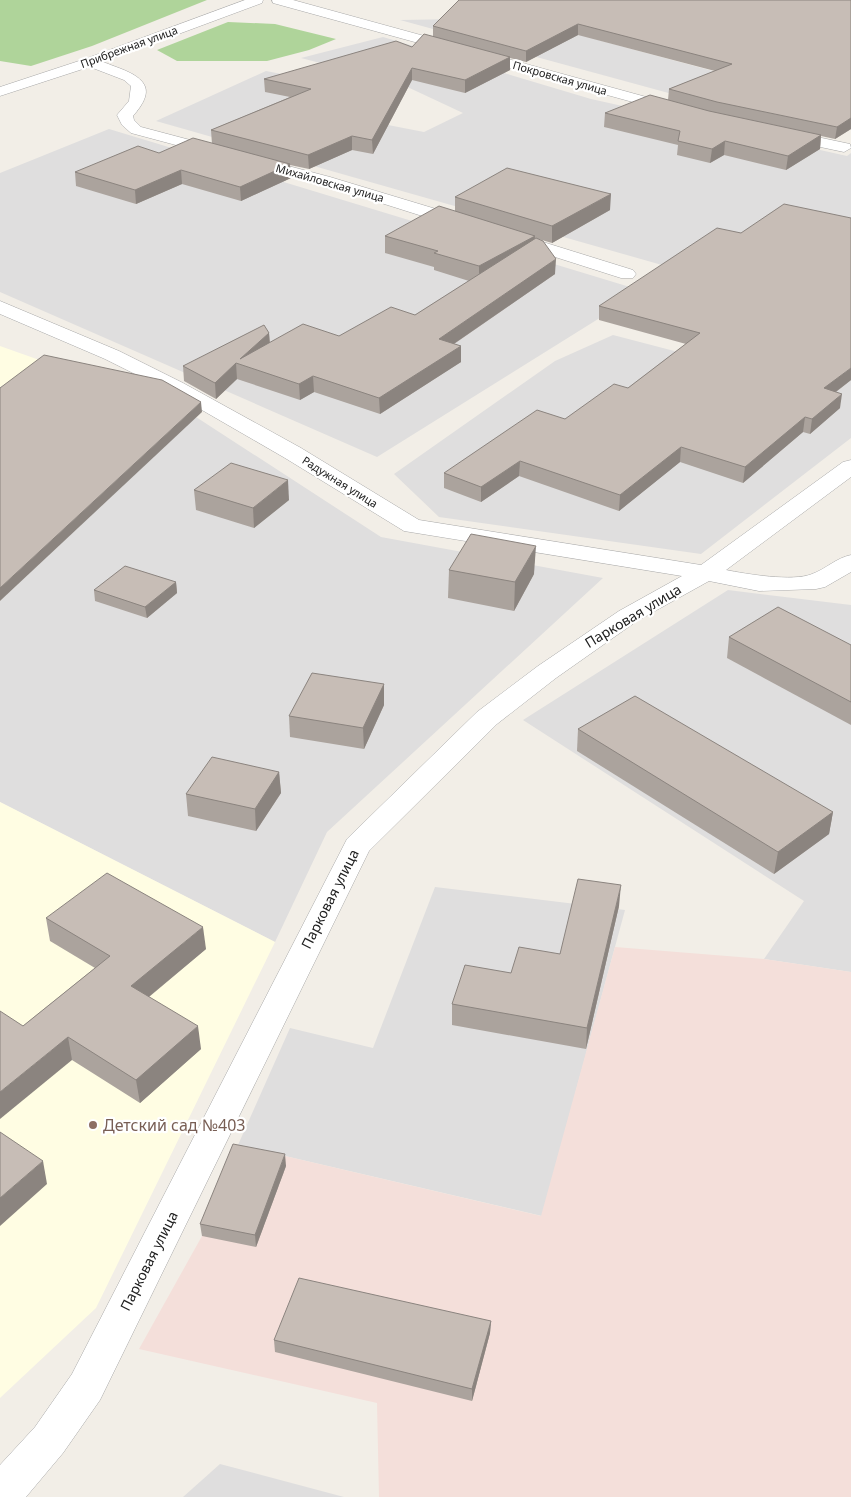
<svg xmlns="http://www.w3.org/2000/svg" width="851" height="1497" font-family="'Noto Sans',sans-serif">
  <rect width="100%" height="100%" fill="#f2eee7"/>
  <g fill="#dfdede">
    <polygon points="460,19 569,30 598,40 754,82 827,136 400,20"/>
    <polygon points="383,37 591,99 847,156 851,153 851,438 701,554 439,517 394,474 555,361 613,335 682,353 731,319 643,291 377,457 0,292 0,173 109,129 643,291 669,267 156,121 266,71 384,94 352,118 424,132 463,113 401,84 301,58"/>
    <polygon points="196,417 381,537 603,578 327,832 275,942 0,802 0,601"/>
    <polygon points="728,590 851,605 851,972 764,959 804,901 523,720"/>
    <polygon points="435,887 625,910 542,1216 238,1145 290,1028 373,1048"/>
    <polygon points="220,1464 344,1497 183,1497"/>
  </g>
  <g fill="#fffde3">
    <polygon points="0,346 45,362 0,387"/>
    <polygon points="0,802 275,942 96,1308 0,1398"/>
  </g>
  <polygon fill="#f4dfda" points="615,947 764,959 851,972 851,1497 379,1497 377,1403 139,1349 202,1236 238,1145 541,1216"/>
  <g fill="#afd49a">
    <polygon points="0,0 207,0 92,46 31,66 0,61"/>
    <polygon points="228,22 275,24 336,39 309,50 267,61 177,61 157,50"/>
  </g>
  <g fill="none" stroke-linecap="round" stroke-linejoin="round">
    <defs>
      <g id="minor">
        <polygon points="272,0 293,0 679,106 682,109 674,114 669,112 273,3"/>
        <path d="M90,58c10,2 20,7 29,10 29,11 36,23 14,48l1,4 7,7 189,50 139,42 3,4 -3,4h-12l-139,-44 -187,-50 -9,-8 -5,-10 12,-14 2,-15 -7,-6 -39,-15 -2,-3 2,-3z"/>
        <polygon points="784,130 850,144 851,148 844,152 778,138 776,135 778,132"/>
        <polygon points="514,233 633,270 636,274 633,278 621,278 508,242 505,238 508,234"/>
        <path d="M0,301l119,50 64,32 118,65 118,72 282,45 142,-103 8,-2v17l-125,93c20,4 67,12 86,4 14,-5 24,-16 39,-19v17l-26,15 -9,2 -57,2 -50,-10 -72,40 -81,57 -59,46 -128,127 -269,549 -37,53 -37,44h-26v-32l35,-38 37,-53 275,-535 130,-127 61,-46 81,-55 63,-35 -278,-45 -119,-73 -116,-67 -64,-32 -105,-45z"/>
      </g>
      <polygon id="tertiary" points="245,0 263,0 262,3 95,65 0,96 0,87 85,59"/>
    </defs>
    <use href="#minor" stroke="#a8a8a8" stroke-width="1"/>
    <use href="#tertiary" stroke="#a8a8a8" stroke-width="1"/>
    <use href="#minor" fill="#fff" fill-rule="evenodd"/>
    <use href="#tertiary" fill="#fff" fill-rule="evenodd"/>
  </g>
  <g fill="#aba39d">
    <polygon points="851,0 851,129 835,139 821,136 820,149 786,170 724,155 710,163 677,155 678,145 604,127 605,113 668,100 669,89 715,71 578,35 526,62 510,58 510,70 465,93 412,80 373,154 352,150 309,169 290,165 291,178 241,201 182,184 136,204 76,186 75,172 159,153 212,144 211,130 290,97 265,92 264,79 412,47 433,37 433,26"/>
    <polygon points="455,197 610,210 552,243 535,238 535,239 555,274 454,344 461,346 461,362 380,414 314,392 300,400 237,379 216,399 184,381 183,366 269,333 270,343 339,336 415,315 469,281 434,270 434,267 385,253 385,236 455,211"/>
    <polygon points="741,233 851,380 836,392 840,408 810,434 803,432 743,483 680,462 619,511 519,476 481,502 444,488 444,473 565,419 628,388 686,344 599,320 599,306"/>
    <polygon points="194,490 289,500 254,528 196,510"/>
    <polygon points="449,570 534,574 514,611 448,598"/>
    <polygon points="176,582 177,593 147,618 95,601 94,590"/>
    <polygon points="729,637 851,645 851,725 727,658"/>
    <polygon points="384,684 384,705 364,749 290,737 289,716"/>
    <polygon points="578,729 833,812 829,834 774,874 577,751"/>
    <polygon points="279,772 281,793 256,831 188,816 186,794"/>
    <polygon points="619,906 586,1049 452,1025 452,1004 511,973 560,954"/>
    <polygon points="46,918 206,949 149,997 201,1049 140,1103 72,1060 23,1026 95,968 50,941"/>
    <polygon points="286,1166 256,1247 202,1236 200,1224"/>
    <polygon points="491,1321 490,1333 472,1401 275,1352 274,1340"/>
  </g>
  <g fill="#8b847f">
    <polygon points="578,24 578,35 526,62 526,51"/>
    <polygon points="510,57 510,70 465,93 465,80"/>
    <polygon points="412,68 412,80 373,154 372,140"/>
    <polygon points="851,118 851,129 835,139 837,127"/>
    <polygon points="821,135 820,149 786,170 788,156"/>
    <polygon points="352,136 352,150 309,169 308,155"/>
    <polygon points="725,141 724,155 710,163 712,149"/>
    <polygon points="290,164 291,178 241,201 240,187"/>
    <polygon points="181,170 182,184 136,204 135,190"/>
    <polygon points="611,194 610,210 552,243 552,226"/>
    <polygon points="535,236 534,253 479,284 479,266"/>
    <polygon points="556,259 555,274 439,354 439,339"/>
    <polygon points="269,333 270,348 240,359"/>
    <polygon points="461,346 461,362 380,414 379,398"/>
    <polygon points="236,363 237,379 216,399 215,383"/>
    <polygon points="851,368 851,380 821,403 824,388"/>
    <polygon points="313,376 314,392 300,400 299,384"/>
    <polygon points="842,394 840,408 810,434 812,419"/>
    <polygon points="201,402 202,412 0,601 0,588"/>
    <polygon points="805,417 803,432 743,483 745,467"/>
    <polygon points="681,447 680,462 619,511 620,495"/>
    <polygon points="520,461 519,476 481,502 481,487"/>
    <polygon points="288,480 289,500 254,528 253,508"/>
    <polygon points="536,546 534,574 514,611 515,582"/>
    <polygon points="176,582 177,593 147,618 145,607"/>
    <polygon points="384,684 384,705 364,749 363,728"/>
    <polygon points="279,772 281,793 256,831 255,809"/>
    <polygon points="833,812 829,834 774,874 778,852"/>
    <polygon points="621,885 619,906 586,1049 587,1028"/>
    <polygon points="203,927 206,949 134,1009 131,986"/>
    <polygon points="198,1026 201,1049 140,1103 136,1080"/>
    <polygon points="68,1037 72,1060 0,1119 0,1092"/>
    <polygon points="285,1154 286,1166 256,1247 255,1235"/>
    <polygon points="43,1161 47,1184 0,1226 0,1198"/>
    <polygon points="491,1321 490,1333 472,1401 472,1389"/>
  </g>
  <g fill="#c7bdb6" stroke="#8b847f">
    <polygon points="459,0 851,0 851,118 837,127 717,102 669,89 732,64 578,24 526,51 433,26"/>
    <polygon points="424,34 510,57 465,80 412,68 372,140 352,136 308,155 211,130 311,89 264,79 396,41 412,47"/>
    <polygon points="650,95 709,111 821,135 788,156 725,141 712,149 678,141 680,131 605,113"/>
    <polygon points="193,138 290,164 240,187 181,170 135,190 75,172 138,146 159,153"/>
    <polygon points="507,168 611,194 552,226 455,197"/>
    <polygon points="784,204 851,218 851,368 824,388 842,394 812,419 805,417 745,467 681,447 620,495 520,461 481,487 444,473 537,410 565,419 614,384 628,388 700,333 599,306 717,228 741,233"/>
    <polygon points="439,206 535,236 479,266 434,253 438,251 385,236"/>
    <polygon points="536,238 543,241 556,259 439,339 461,346 379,398 313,376 299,384 236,363 215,383 183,366 264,325 269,333 240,359 303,324 339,336 391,307 415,315"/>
    <polygon points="44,355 162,380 201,402 0,588 0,388"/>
    <polygon points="231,463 288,480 253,508 194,490"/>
    <polygon points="471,534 536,546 515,582 449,570"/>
    <polygon points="125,566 176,582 145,607 94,590"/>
    <polygon points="778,607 851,645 851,702 729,637"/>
    <polygon points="312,673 384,684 363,728 289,716"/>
    <polygon points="635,696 833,812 778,852 578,729"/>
    <polygon points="212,757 279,772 255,809 186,794"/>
    <polygon points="107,873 203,927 131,986 198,1026 136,1080 68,1037 0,1092 0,1011 23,1026 110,956 46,918"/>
    <polygon points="578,879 621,885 587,1028 452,1004 465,965 511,973 519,947 560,954"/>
    <polygon points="0,1132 43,1161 0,1198"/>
    <polygon points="233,1144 285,1154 255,1235 200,1224"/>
    <polygon points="299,1278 491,1321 472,1389 274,1340"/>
  </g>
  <circle fill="#8d6e63" stroke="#fff" stroke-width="2" cx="93" cy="1125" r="5"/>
  <g text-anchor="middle" stroke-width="4.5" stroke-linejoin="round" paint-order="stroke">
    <g font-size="11" fill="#212121" stroke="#fff">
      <text transform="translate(129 47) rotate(-20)" y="4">Прибрежная улица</text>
      <text transform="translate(560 78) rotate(16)" y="4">Покровская улица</text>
      <text transform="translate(330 183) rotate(16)" y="4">Михайловская улица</text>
      <text transform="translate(340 482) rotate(32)" y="4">Радужная улица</text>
    </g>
    <g font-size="14" fill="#212121" stroke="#fff">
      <text transform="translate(633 616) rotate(-31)" y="5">Парковая улица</text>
      <text transform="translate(330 899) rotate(-63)" y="5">Парковая улица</text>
      <text transform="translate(149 1261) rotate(-63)" y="5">Парковая улица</text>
    </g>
    <g font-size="16" fill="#785e54" stroke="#fff" text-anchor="start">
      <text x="103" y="1131">Детский сад №403</text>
    </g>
  </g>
</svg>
